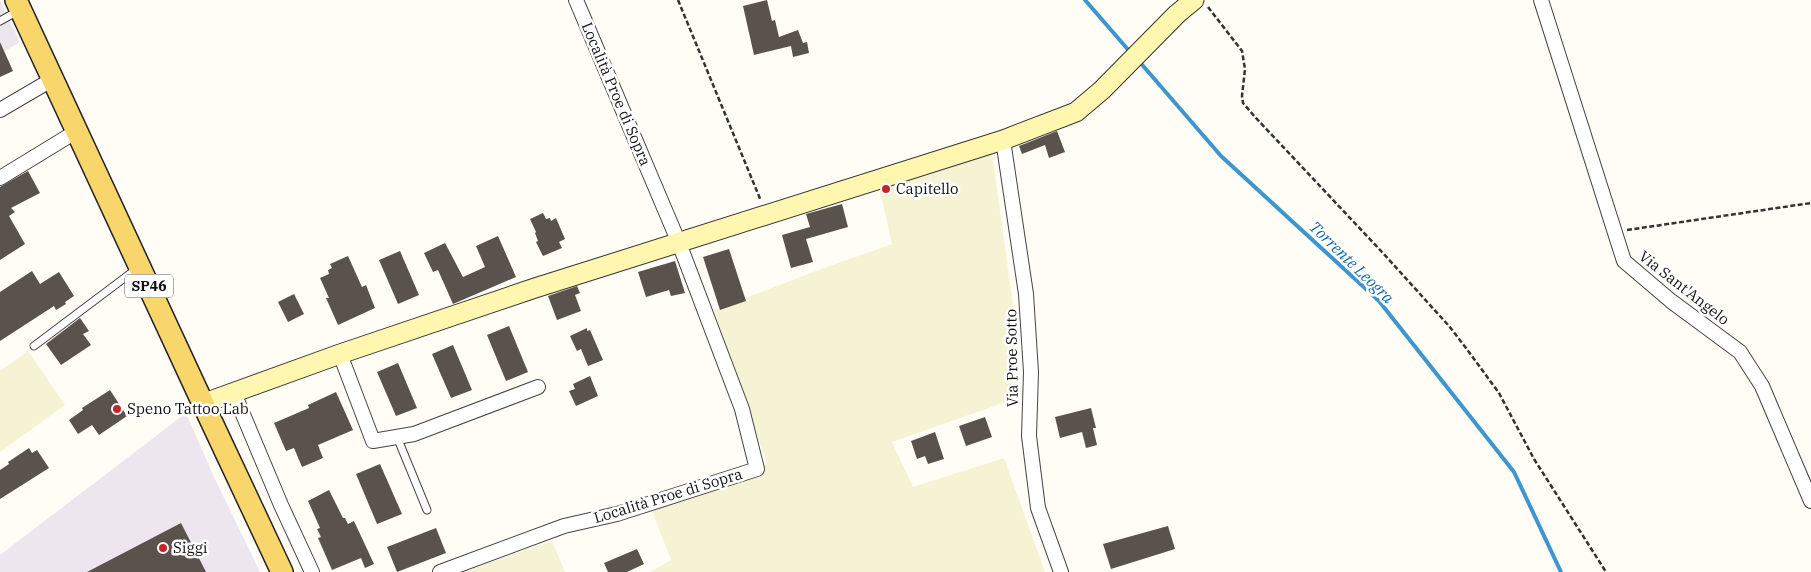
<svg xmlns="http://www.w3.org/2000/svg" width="1811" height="572" font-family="'IBM Plex Serif',serif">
  <rect width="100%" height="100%" fill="#fffdf5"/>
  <g fill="#eee6ef">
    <polygon points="0,0 20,42 0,54"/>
    <polygon points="186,413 214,477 260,572 0,572 0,555"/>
  </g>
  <g fill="#f6f3d4">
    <polygon points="992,152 1016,327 1014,399 892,442 913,487 1004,458 1045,572 650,572 671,560 652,511 767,464 714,310 816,271 892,244 877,178"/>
    <polygon points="28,351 65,405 0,452 0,371"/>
    <polygon points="552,541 565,572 462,572"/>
  </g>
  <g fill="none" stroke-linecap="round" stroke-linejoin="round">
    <g stroke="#3f96cf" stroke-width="4">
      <polyline points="1085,0 1131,53"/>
      <polyline points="1138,60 1221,156 1379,301 1514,472 1561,572"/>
    </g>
  </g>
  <g fill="#5a524d">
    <polygon points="767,0 772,21 775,20 779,37 798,30 803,43 807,42 809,53 793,57 791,46 754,55 743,6"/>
    <polygon points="0,42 13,71 0,77"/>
    <polygon points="1057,131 1065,152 1049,158 1045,145 1022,154 1019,146"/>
    <polygon points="28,171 40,193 11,208 15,212 9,216 25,244 0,260 0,187"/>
    <polygon points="842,204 848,227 806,239 813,262 791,268 782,235 810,227 806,214"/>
    <polygon points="543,213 546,219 550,218 551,221 556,218 565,239 559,242 562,248 543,256 536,242 538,241 535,233 536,232 530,219"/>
    <polygon points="498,236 516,277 453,304 438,270 433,272 424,253 445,243 463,277 485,267 476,246"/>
    <polygon points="729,249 746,301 720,310 703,257"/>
    <polygon points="400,251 419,295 398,304 379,260"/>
    <polygon points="348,256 362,287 366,285 375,308 338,325 326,298 329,298 320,278 329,274 328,270 332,268 330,264"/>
    <polygon points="675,261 685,293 671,296 669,290 646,297 638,272"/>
    <polygon points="32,271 40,284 59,272 74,296 65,302 66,304 56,310 54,306 0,341 0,292"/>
    <polygon points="577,286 580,293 575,295 581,311 557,320 548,296"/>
    <polygon points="294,294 304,314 288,322 278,302"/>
    <polygon points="80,318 89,331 83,334 91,345 61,365 46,344"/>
    <polygon points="509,326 528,372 506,381 487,335"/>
    <polygon points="587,328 587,331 590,330 603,360 588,366 581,349 577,351 570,336"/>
    <polygon points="453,345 472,390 451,398 432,354"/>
    <polygon points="398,363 417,408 396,416 377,372"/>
    <polygon points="590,376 598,396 576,406 569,391 575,389 573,384"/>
    <polygon points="110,390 127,416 99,435 92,425 78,434 69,420 83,410 82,408"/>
    <polygon points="336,392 353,430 318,445 323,458 302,467 294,448 286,451 274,423 309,408 308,405"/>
    <polygon points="1091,408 1096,428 1093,428 1097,445 1086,448 1082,432 1060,438 1055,417"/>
    <polygon points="985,417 992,437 966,446 959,426"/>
    <polygon points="935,432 944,459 928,464 925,456 917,459 911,441"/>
    <polygon points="29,448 32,453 37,450 49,468 0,499 0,470 9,464 8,462"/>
    <polygon points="380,464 402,514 377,524 356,474"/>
    <polygon points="329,490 343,518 345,518 348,524 354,521 374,564 365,568 361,558 332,570 318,538 321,537 317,529 320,528 308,501"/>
    <polygon points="181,523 206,572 87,572"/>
    <polygon points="1168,526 1175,549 1111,569 1103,544"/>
    <polygon points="436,528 446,553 397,572 387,547"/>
    <polygon points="637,549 644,564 627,572 608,572 604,563"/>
  </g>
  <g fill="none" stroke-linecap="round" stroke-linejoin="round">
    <defs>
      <g id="lane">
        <polyline points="0,21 18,11"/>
        <polyline points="34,346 131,273 138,270"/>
        <polyline points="397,437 427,510"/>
      </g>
      <g id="street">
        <polyline points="1541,0 1624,261 1671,301 1740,352 1762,386 1811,501"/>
        <polyline points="0,110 53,79"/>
        <polyline points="1003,140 1026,294 1031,372 1029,436 1038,508 1061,572"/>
        <polyline points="0,178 77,131"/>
        <polyline points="340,354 373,441 414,434 538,387"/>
        <polyline points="234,393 281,505 312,572"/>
        <polyline points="440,572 564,526 617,514 757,469 742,409 679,243 576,0"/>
      </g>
      <polyline id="secondary" points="202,404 340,354 535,288 1003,140 1076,112 1102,90 1177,14 1194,0"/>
      <path id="primary" d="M16,0c89,191 176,382 266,572"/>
    </defs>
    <use href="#lane" stroke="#444" stroke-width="9"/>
    <use href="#street" stroke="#444" stroke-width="16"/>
    <use href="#secondary" stroke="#333" stroke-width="21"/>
    <use href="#primary" stroke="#222" stroke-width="24"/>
    <g stroke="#333" stroke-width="2.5" stroke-dasharray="5 2.5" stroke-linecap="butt">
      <polyline points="678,0 761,201"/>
      <polyline points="1208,7 1242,51 1245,69 1242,96 1243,103 1255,117 1382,252 1449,326 1466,348 1499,393 1534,459 1606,572"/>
      <polyline points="1627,230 1811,203"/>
    </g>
    <use href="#lane" stroke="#fff" stroke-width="7"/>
    <use href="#street" stroke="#fff" stroke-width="14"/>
    <use href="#secondary" stroke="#fff6b0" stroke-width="19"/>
    <use href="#primary" stroke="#f9d66b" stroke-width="21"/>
  </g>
  <g fill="#c4262e" stroke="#fff" stroke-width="2">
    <circle cx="886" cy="189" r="5"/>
    <circle cx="117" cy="409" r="5"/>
    <circle cx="163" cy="548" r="5"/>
  </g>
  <g text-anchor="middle" stroke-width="5" stroke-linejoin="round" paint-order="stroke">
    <rect fill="#fff" stroke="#585858" stroke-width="1" x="125" y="274.5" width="48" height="23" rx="4"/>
    <g font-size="14" font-weight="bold" fill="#111">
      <text x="149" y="291">SP46</text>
    </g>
    <g font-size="15" fill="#111" stroke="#fff">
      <text transform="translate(616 94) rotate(67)" y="5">Località Proe di Sopra</text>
      <text transform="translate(1684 288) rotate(38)" y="5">Via Sant'Angelo</text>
      <text transform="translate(1012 358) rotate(-91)" y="5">Via Proe Sotto</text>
      <text transform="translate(668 496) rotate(-17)" y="5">Località Proe di Sopra</text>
    </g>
    <g font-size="15" fill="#111" stroke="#fff" text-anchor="start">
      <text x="896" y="194">Capitello</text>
      <text x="127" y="414">Speno Tattoo Lab</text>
      <text x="173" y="553">Siggi</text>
    </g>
    <g font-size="16" font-style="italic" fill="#1768a6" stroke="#fff">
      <text transform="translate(1352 262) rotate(44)" y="6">Torrente Leogra</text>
    </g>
  </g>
</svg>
